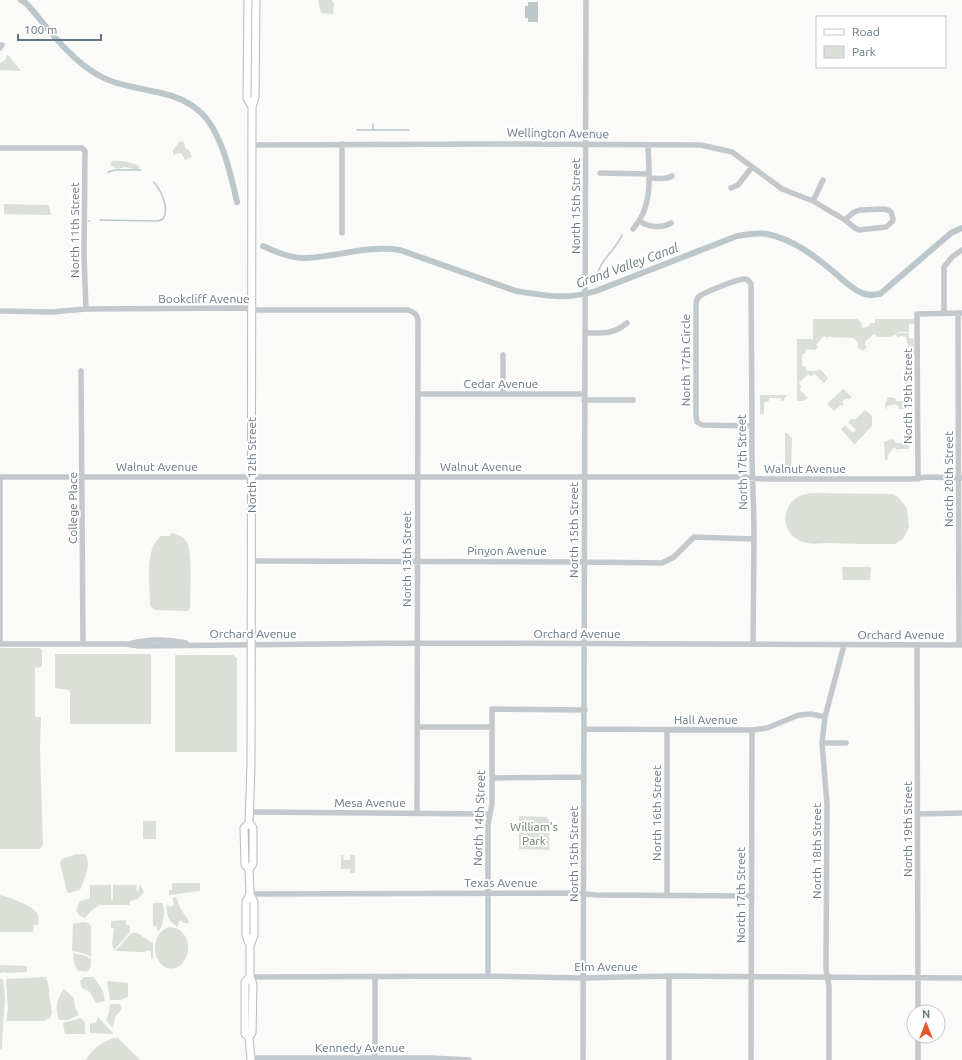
<svg xmlns="http://www.w3.org/2000/svg" width="962" height="1060" font-family="Ubuntu,sans-serif">
  <style>
    .green { fill: #dadfd7 }
    .water { fill: #bbc7cb }
    .lines { fill: none; stroke-linecap: round; stroke-linejoin: round }
    .stream { stroke: #bbc7cb; stroke-width: 1.5 }
    .canal { stroke: #bbc7cb; stroke-width: 6 }
    .major-casing { stroke: #b5babe; stroke-width: 9 }
    .minor { stroke: #c3c8cc; stroke-width: 5.5 }
    .major { stroke: #fff; stroke-width: 7 }
    .labels { text-anchor: middle; dominant-baseline: central; stroke-width: 4; stroke-linejoin: round; paint-order: stroke }
    .street-label { font-size: 12px; fill: #657683; stroke: #fff }
    .park-label { font-size: 12px; fill: #687a64; stroke: #fff }
    .water-label { font-size: 13px; font-style: italic; fill: #60757c; stroke: #fff }
  </style>
  <rect width="100%" height="100%" fill="#fafaf8"/>
  <path class="green" d="M 318,0 L 332,0 L 334,4 L 333,14 L 321,13 Z
    M 7,55 L 9,56 L 21,71 L 0,70 L 0,63 L 5,60 Z
    M 180,141 L 184,142 L 185,148 L 189,150 L 192,157 L 185,160 L 181,153 L 173,155 L 173,150 Z
    M 112,161 C 120,160 135,163 140,167 L 137,170 L 125,167 L 118,169 L 110,165 Z
    M 4,204 L 49,205 L 51,215 L 4,214 Z
    M 813,319 L 857,319 L 861,322 L 862,328 L 869,326 L 870,323 L 875,323 L 875,319 L 916,319 L 916,324 L 909,324 L 909,332 L 899,332 L 890,337 L 877,337 L 876,335 L 874,334 L 865,342 L 865,345 L 867,347 L 863,351 L 858,348 L 858,342 L 853,338 L 828,337 L 827,338 L 824,336 L 816,345 L 818,347 L 815,350 L 806,349 L 805,354 L 802,354 L 802,366 L 805,366 L 807,371 L 816,371 L 820,369 L 828,378 L 824,383 L 815,374 L 811,376 L 808,374 L 799,383 L 801,386 L 800,390 L 808,398 L 804,401 L 797,401 L 797,339 L 813,339 Z
    M 900,333 L 909,333 L 909,338 L 914,339 L 915,355 L 912,358 L 910,358 L 907,347 L 909,345 L 907,343 L 906,337 L 900,336 L 898,338 L 895,334 Z
    M 843,389 L 852,397 L 849,400 L 847,398 L 842,402 L 844,404 L 842,406 L 840,405 L 834,411 L 827,404 Z
    M 760,395 L 789,395 L 786,396 L 783,401 L 781,401 L 781,398 L 769,398 L 769,401 L 764,403 L 764,414 L 760,414 Z
    M 888,397 L 895,398 L 896,401 L 902,401 L 903,398 L 907,398 L 907,401 L 909,402 L 909,409 L 899,409 L 899,406 C 895,404 892,405 887,406 L 887,409 L 886,409 L 885,405 Z
    M 865,410 L 872,416 L 872,426 L 855,444 L 854,444 L 841,429 L 845,425 L 853,433 L 856,430 L 848,422 L 851,419 L 856,419 Z
    M 785,433 L 787,433 L 792,438 L 791,473 L 785,473 Z
    M 891,439 L 894,440 L 895,443 L 905,443 L 905,439 L 907,439 L 907,442 L 909,442 L 909,449 L 899,449 L 898,450 L 895,448 L 893,448 L 887,457 L 889,459 L 885,460 L 884,442 Z
    M 812,493 L 892,494 L 898,497 L 907,508 L 909,527 L 903,539 L 895,544 C 873,544 852,544 830,543 C 822,543 811,545 803,542 C 789,538 781,522 788,508 C 792,498 802,494 812,493 Z
    M 171,533 C 178,534 185,537 188,545 C 192,555 190,595 190,608 L 187,611 L 155,610 L 152,608 L 150,605 C 150,586 144,548 161,536 L 170,536 Z
    M 842,567 L 871,567 L 870,580 L 843,580 Z
    M 0,648 L 40,648 L 42,650 L 42,667 L 35,668 L 35,717 L 41,717 L 40,748 L 43,845 L 41,848 L 38,849 L 0,849 Z
    M 55,654 L 151,654 L 151,724 L 70,724 L 70,690 L 55,688 Z
    M 175,655 L 233,655 L 237,658 L 237,752 L 175,752 Z
    M 519,816 L 546,817 L 549,820 L 549,850 L 519,849 Z
    M 143,821 L 156,821 L 156,839 L 143,839 Z
    M 77,854 L 84,854 C 93,862 84,880 80,890 L 68,893 L 67,892 L 60,863 L 62,859 Z
    M 341,855 L 343,855 L 344,860 L 350,860 L 350,855 L 355,855 L 355,873 L 350,873 L 350,869 L 341,869 Z
    M 172,883 L 200,883 L 200,891 L 169,895 L 169,890 L 172,890 Z
    M 90,885 L 111,885 L 111,900 L 113,899 L 113,885 L 137,885 L 136,890 L 139,891 L 139,885 L 140,885 L 144,892 L 138,899 L 130,901 L 130,905 L 100,905 L 93,909 L 85,918 L 80,916 L 76,911 L 80,901 L 84,900 L 90,899 Z
    M 0,895 C 9,897 31,905 37,913 C 39,916 38,921 39,925 L 34,925 L 33,932 L 0,932 Z
    M 176,897 L 180,908 L 189,921 L 188,923 L 183,923 L 182,921 L 179,921 L 178,927 C 169,923 166,915 167,905 L 170,907 L 174,904 L 172,898 Z
    M 153,903 L 162,903 C 166,912 164,923 159,931 L 157,931 L 157,926 L 153,926 Z
    M 126,920 L 126,925 L 130,925 L 130,932 L 114,950 C 110,943 114,935 114,928 L 111,928 L 111,921 Z
    M 83,922 L 88,923 L 91,926 L 91,957 L 83,953 L 73,951 L 72,950 L 73,924 Z
    M 170,927 L 178,929 L 182,932 L 182,934 L 183,933 C 199,953 174,984 158,960 C 155,954 154,948 156,942 C 158,934 162,929 170,927 Z
    M 132,933 L 137,933 L 153,943 L 153,959 L 151,959 L 151,952 L 149,950 L 144,952 L 115,951 Z
    M 73,953 L 83,955 L 91,959 C 91,971 90,974 77,970 L 74,963 Z
    M 0,965 L 27,966 L 27,972 L 5,973 L 5,972 L 0,973 Z
    M 46,977 L 50,992 L 49,993 L 52,1013 L 50,1018 L 43,1021 L 6,1021 L 8,1010 L 6,981 L 7,979 Z
    M 84,977 L 94,977 L 103,991 L 105,1001 L 96,1003 L 90,992 L 82,988 L 80,981 Z
    M 0,978 L 3,980 L 5,997 L 2,1042 L 2,1048 L 0,1050 Z
    M 107,981 L 128,983 L 128,997 L 120,1000 L 110,1000 Z
    M 64,989 L 74,998 L 75,1007 L 79,1015 L 68,1020 L 59,1020 C 55,1009 56,999 64,989 Z
    M 110,1004 L 120,1004 L 122,1009 L 115,1017 L 113,1028 L 106,1020 L 109,1013 Z
    M 98,1017 L 113,1033 L 113,1034 L 90,1033 L 90,1024 L 96,1022 Z
    M 81,1018 L 85,1022 L 85,1034 L 65,1034 L 63,1023 Z
    M 114,1038 L 118,1038 L 140,1060 L 86,1060 C 92,1049 102,1042 114,1038 Z"/>
  <path class="water" d="M 528,2 L 538,2 L 538,22 L 528,22 L 528,18 L 525,18 L 525,6 L 528,6 Z"/>
  <g class="lines">
    <path class="stream" d="M 373,124 L 373,130
      M 357,130 L 409,130
      M 108,172 L 115,170 L 141,170
      M 100,220 L 158,221 L 163,219 C 170,208 161,191 154,182
      M 89,221 L 90,221
      M 598,272 C 601,260 617,248 622,235"/>
    <path class="canal" d="M 21,0 L 27,4 C 48,28 71,61 100,76 C 118,86 141,88 161,93 C 175,96 188,101 199,111 C 221,129 231,175 237,202
      M 263,246 C 276,252 290,258 305,258 C 338,257 366,245 400,250 L 516,291 C 547,296 566,300 596,291 L 737,236 C 747,235 757,232 767,234 C 793,239 816,257 835,273 C 843,280 852,289 862,293 C 868,296 874,295 880,294 L 951,233 L 962,228"/>
    <defs>
      <path id="major" d="M 248,0 L 247,98 L 252,107
        M 249,823 L 251,766 L 252,107 L 255,97 L 256,0
        M 249,869 L 245,865 L 244,828 L 249,823 L 253,828 L 253,864 L 249,869 L 250,894 L 246,902 L 246,935 L 250,946
        M 250,894 L 254,902 L 254,935 L 250,946 L 250,977
        M 249,1037 L 245,1034 L 245,982 L 250,977 L 253,984 L 252,1033 L 249,1037 L 251,1060"/>
    </defs>
    <use href="#major" class="major-casing"/>
    <path class="minor" d="M 0,48 L 2,45
      M 342,144 L 342,233
      M 251,145 L 499,144 L 701,145 L 732,152 L 782,189 L 813,201 L 845,220 L 855,228 L 859,230 L 886,227 L 892,222 L 893,219 L 891,212 L 888,210 L 884,209 L 860,210 L 854,212 L 845,220
      M 0,148 L 82,148 L 85,151 L 84,256 L 86,309
      M 600,173 L 649,174
      M 649,178 C 656,178 667,180 672,176
      M 731,188 L 738,185 L 752,167
      M 813,201 L 823,180
      M 640,221 C 649,228 662,228 671,223
      M 633,229 C 654,206 649,174 648,145
      M 0,311 L 52,312 L 86,309 L 242,308 L 259,310 L 408,310 C 414,312 417,314 418,320 L 417,813
      M 958,313 L 959,645
      M 944,314 L 944,267 L 952,257 L 962,250
      M 585,333 C 604,333 612,335 627,323
      M 81,371 L 83,644
      M 418,394 L 584,394
      M 503,394 L 503,355
      M 584,400 L 633,400
      M 752,426 L 702,425 L 697,422 L 696,415 L 696,307 C 696,303 696,298 700,296 C 705,292 738,279 744,279 C 748,279 749,281 751,284 L 752,423 L 752,426 C 751,463 754,499 754,537 C 754,572 753,608 753,644
      M 918,479 L 917,314 L 962,313
      M 251,561 L 584,562 L 662,563 L 674,557 L 694,537 L 754,539
      M 0,644 L 0,477 L 745,477 L 763,479 L 912,479 L 927,477 L 962,478
      M 0,644 L 126,644 L 139,646 L 417,643 L 962,645
      M 129,644 C 147,639 168,639 186,643
      M 917,645 L 918,1012
      M 417,727 L 492,727
      M 585,729 L 752,730 L 767,728 L 799,715 L 811,714 L 825,717
      M 667,730 L 667,896
      M 822,743 L 846,743
      M 492,778 L 584,777
      M 249,812 L 490,814
      M 918,814 L 962,813
      M 250,894 L 573,893 L 596,895 L 752,896
      M 488,976 L 488,825 L 492,804 L 492,709 L 585,710
      M 250,977 L 488,976 L 583,978 L 669,976 L 962,978
      M 375,977 L 375,1060
      M 918,1036 L 918,1060
      M 250,1058 L 432,1058 L 469,1060
      M 583,1060 L 586,0
      M 669,1060 L 669,976
      M 751,1060 L 752,730
      M 829,1060 L 829,986 L 826,969 L 827,804 L 822,743 L 825,717 L 844,645"/>
    <use href="#major" class="major"/>
  </g>
  <g class="labels">
    <g class="street-label">
      <text transform="translate(558 133) rotate(1)">Wellington Avenue</text>
      <text transform="translate(575 206) rotate(-90)">North 15th Street</text>
      <text transform="translate(74 230) rotate(-90)">North 11th Street</text>
      <text x="204" y="298">Bookcliff Avenue</text>
      <text transform="translate(685 360) rotate(-90)">North 17th Circle</text>
      <text x="501" y="383">Cedar Avenue</text>
      <text transform="translate(907 396) rotate(-90)">North 19th Street</text>
      <text transform="translate(742 462) rotate(-91)">North 17th Street</text>
      <text transform="translate(251 465) rotate(-90)">North 12th Street</text>
      <text x="157" y="466">Walnut Avenue</text>
      <text x="481" y="466">Walnut Avenue</text>
      <text x="805" y="468">Walnut Avenue</text>
      <text transform="translate(948 479) rotate(-90)">North 20th Street</text>
      <text transform="translate(72 508) rotate(-90)">College Place</text>
      <text transform="translate(573 530) rotate(-90)">North 15th Street</text>
      <text x="507" y="550">Pinyon Avenue</text>
      <text transform="translate(406 559) rotate(-90)">North 13th Street</text>
      <text x="253" y="633">Orchard Avenue</text>
      <text x="577" y="633">Orchard Avenue</text>
      <text x="901" y="634">Orchard Avenue</text>
      <text x="706" y="719">Hall Avenue</text>
      <text x="370" y="802">Mesa Avenue</text>
      <text transform="translate(656 813) rotate(-90)">North 16th Street</text>
      <text transform="translate(479 818) rotate(-88)">North 14th Street</text>
      <text transform="translate(907 829) rotate(-90)">North 19th Street</text>
      <text transform="translate(816 851) rotate(-90)">North 18th Street</text>
      <text transform="translate(573 854) rotate(-90)">North 15th Street</text>
      <text x="501" y="882">Texas Avenue</text>
      <text transform="translate(740 895) rotate(-90)">North 17th Street</text>
      <text x="606" y="966">Elm Avenue</text>
      <text x="360" y="1047">Kennedy Avenue</text>
    </g>
    <g class="park-label">
      <text x="534" y="826">William's<tspan x="534" dy="14">Park</tspan></text>
    </g>
    <g class="water-label">
      <text transform="translate(627 265) rotate(-20)">Grand Valley Canal</text>
    </g>
  </g>
  <rect x="816" y="16" width="130" height="52" fill="#ffffff" stroke="#c1c8cd"/>
  <rect x="824" y="29" width="20" height="6" fill="#ffffff" stroke="#c1c8cd"/>
  <text x="852" y="36" font-size="12" fill="#657683">Road</text>
  <rect x="824" y="46" width="20" height="12" fill="#dadfd7" stroke="#c1c8cd"/>
  <text x="852" y="56" font-size="12" fill="#657683">Park</text>
  <g transform="translate(926 1024)"><circle r="19" fill="#ffffff" stroke="#c1c8cd"/>
  <path d="M0-3L7 15L0 10L-7 15Z" fill="#e4572e"/>
  <text y="-6" font-size="11" font-weight="bold" text-anchor="middle" fill="#657683">N</text>
  </g>
  <path d="M18 34v6h83v-6" fill="none" stroke="#657683" stroke-width="2"/>
  <text x="24" y="34" font-size="12" fill="#657683" stroke="#ffffff" stroke-width="3" paint-order="stroke">100 m</text>
</svg>
